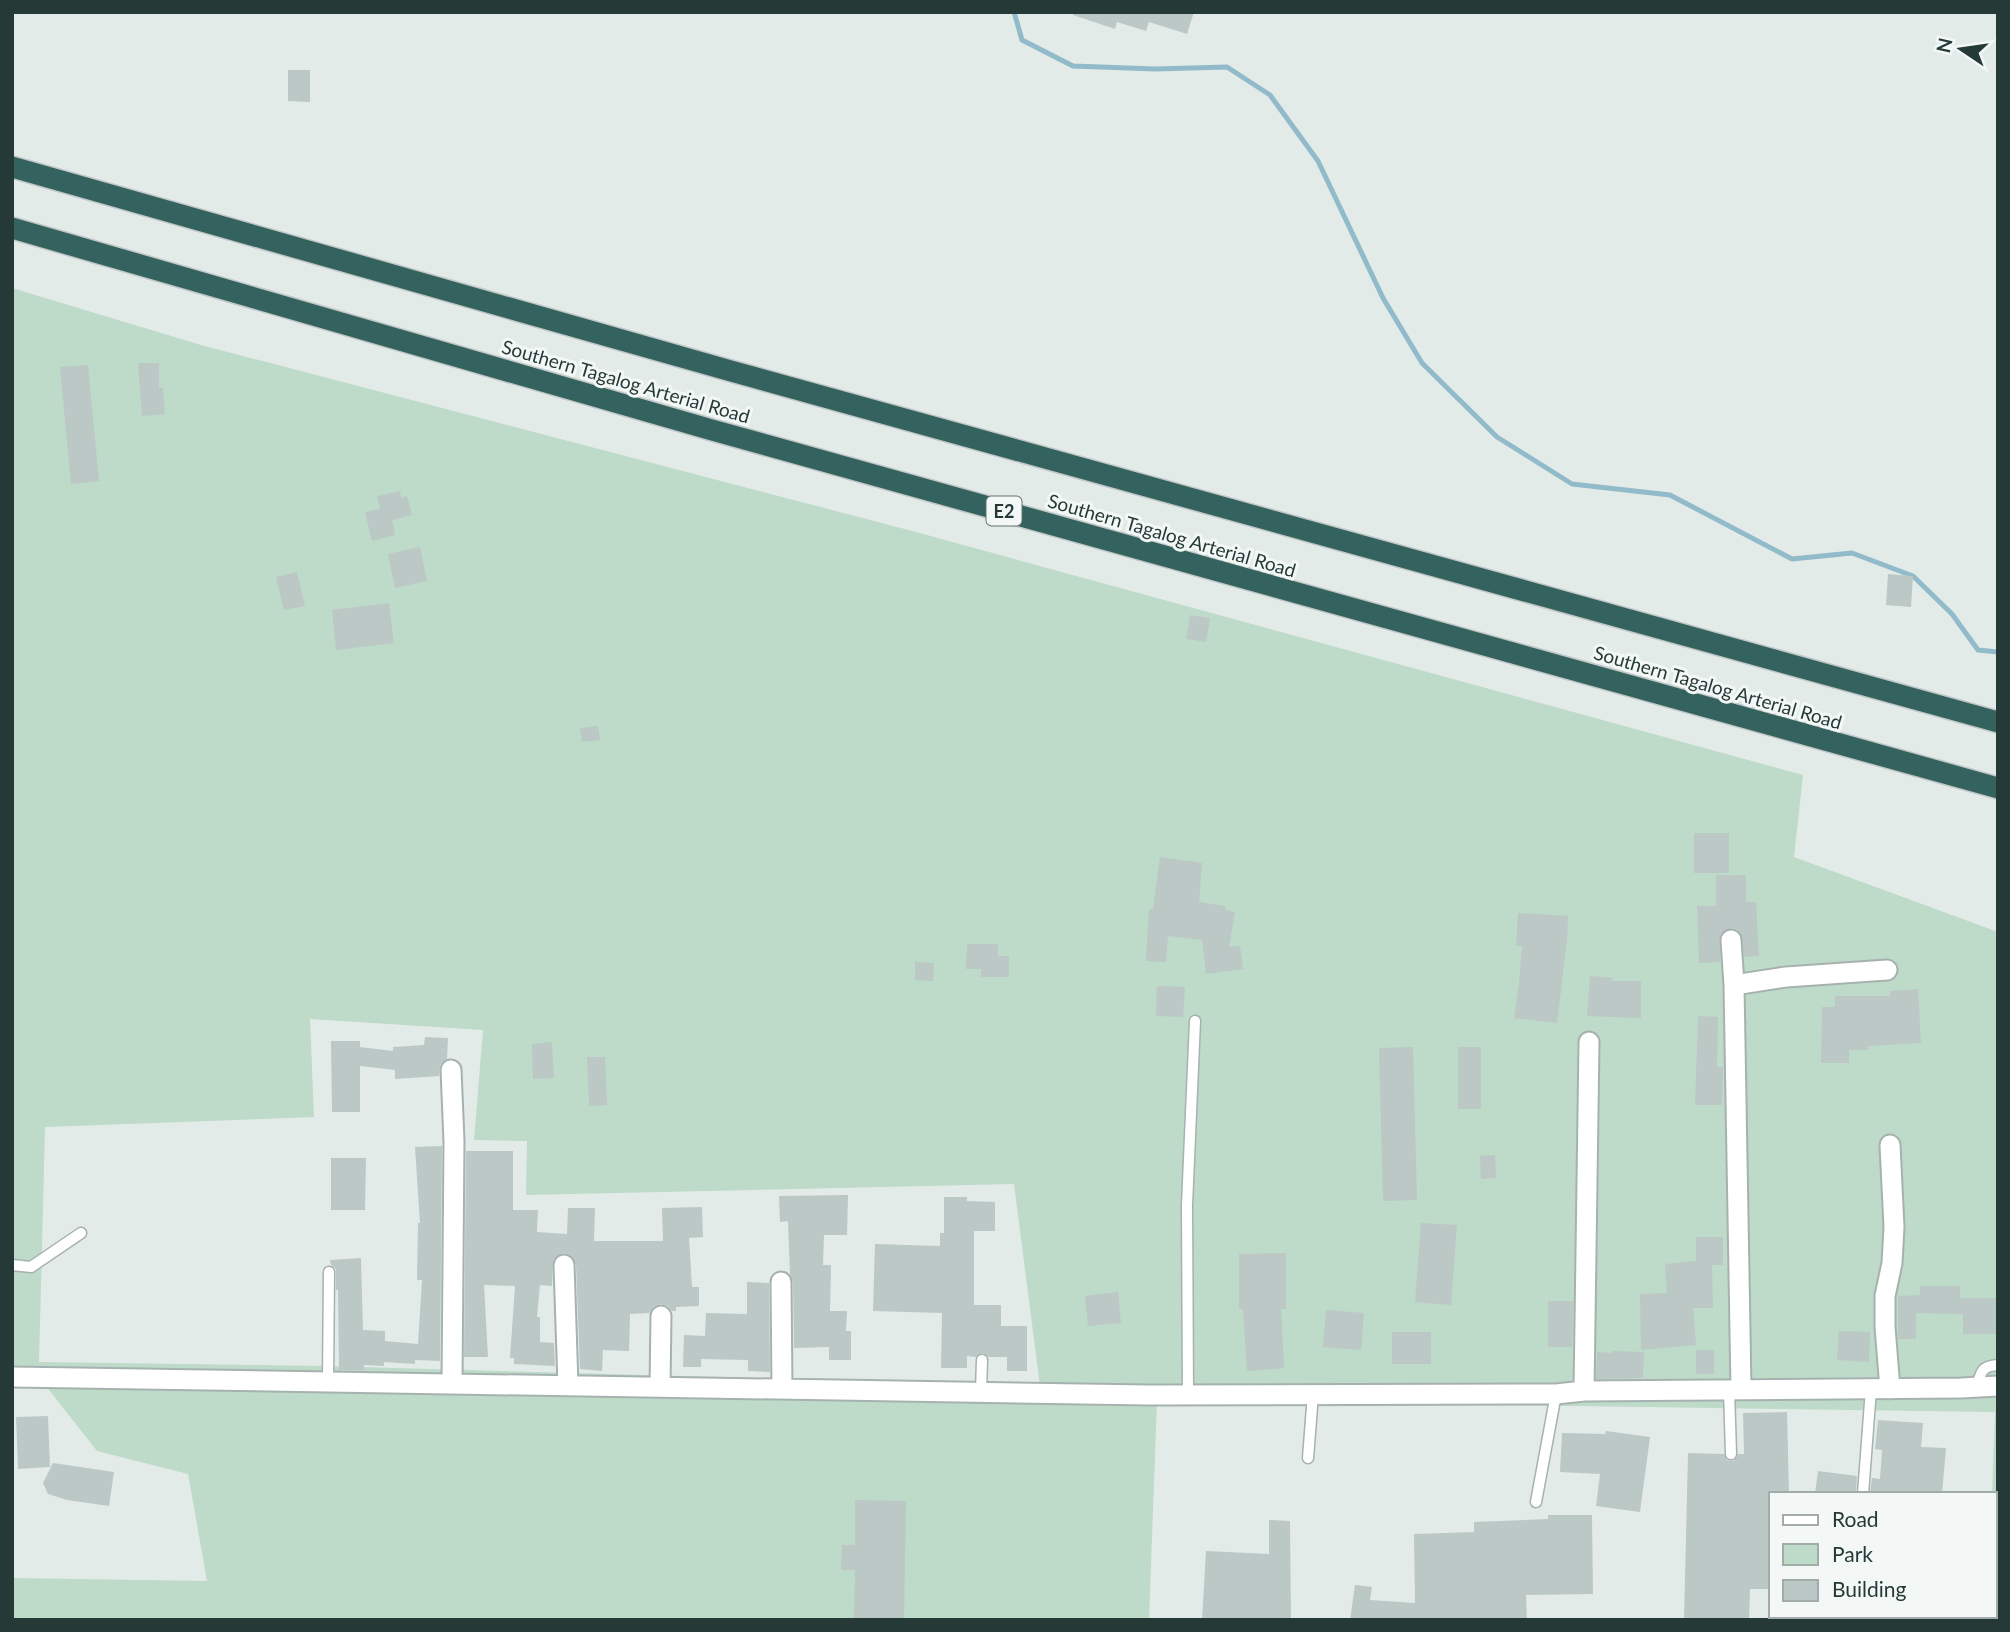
<svg xmlns="http://www.w3.org/2000/svg" width="2010" height="1632" font-family="Lato,sans-serif">
  <style>
    .green { fill: #bedac9; fill-rule: evenodd }
    .lines { fill: none; stroke-linecap: round; stroke-linejoin: round }
    .stream { stroke: #91baca; stroke-width: 5 }
    .building { fill: #bbc8c5 }
    .lane-casing { stroke: #a6b2af; stroke-width: 13 }
    .street-casing { stroke: #a6b2af; stroke-width: 23 }
    .highway-casing { stroke: #c2c8c7; stroke-width: 24 }
    .lane { stroke: #fff; stroke-width: 10 }
    .street { stroke: #fff; stroke-width: 19 }
    .highway { stroke: #34635f; stroke-width: 21 }
    .labels { text-anchor: middle; dominant-baseline: central; stroke-width: 6; stroke-linejoin: round; paint-order: stroke }
    .shield { fill: #f3f8f6; stroke: #637370; stroke-width: 2 }
    .shield-label { font-size: 18px; font-weight: bold; fill: #253a37 }
    .street-label { font-size: 19px; fill: #253a37; stroke: #f3f8f6 }
  </style>
  <rect width="100%" height="100%" fill="#e3ebe8"/>
  <path class="green" d="M 12,288 L 201,345 L 916,532 L 1803,775 L 1794,857 L 1998,932 L 1998,1620 L 1985,1620 L 1985,1616 L 1994,1616 L 1994,1494 L 1992,1494 L 1995,1412 L 1157,1400 L 1149,1620 L 12,1620 L 12,1578 L 207,1581 L 188,1474 L 97,1451 L 46,1386 L 12,1384 ZM 310,1019 L 483,1030 L 474,1140 L 527,1141 L 526,1195 L 1014,1184 L 1040,1386 L 324,1366 L 39,1362 L 45,1127 L 314,1117 Z"/>
  <g class="lines">
    <path class="stream" d="M 1014,12 L 1022,40 L 1073,66 L 1155,69 L 1227,67 L 1270,95 L 1318,161 L 1383,298 L 1422,363 L 1497,437 L 1572,484 L 1670,495 L 1792,559 L 1852,553 L 1913,576 L 1952,614 L 1978,650 L 1998,652"/>
  </g>
  <path class="building" d="M 1073,12 L 1194,12 L 1187,34 L 1149,22 L 1146,31 L 1117,22 L 1115,29 L 1073,15 Z
    M 288,70 L 310,70 L 310,102 L 288,101 Z
    M 138,363 L 159,363 L 159,388 L 163,388 L 165,414 L 142,416 Z
    M 88,365 L 99,481 L 71,484 L 60,367 Z
    M 400,491 L 401,498 L 407,496 L 412,515 L 392,520 L 395,535 L 372,541 L 365,512 L 380,509 L 377,496 Z
    M 420,547 L 427,581 L 395,588 L 388,554 Z
    M 297,572 L 305,606 L 284,610 L 276,577 Z
    M 1888,574 L 1913,576 L 1911,607 L 1886,605 Z
    M 389,603 L 394,643 L 336,650 L 332,610 Z
    M 1190,615 L 1210,618 L 1206,642 L 1186,639 Z
    M 598,726 L 600,740 L 582,742 L 580,728 Z
    M 1694,833 L 1729,833 L 1729,873 L 1694,873 Z
    M 1160,857 L 1202,863 L 1199,902 L 1226,906 L 1225,910 L 1235,912 L 1229,947 L 1240,946 L 1243,969 L 1206,974 L 1202,940 L 1168,936 L 1166,962 L 1146,961 L 1149,909 L 1153,909 Z
    M 1716,875 L 1746,875 L 1746,902 L 1756,902 L 1759,956 L 1744,957 L 1741,934 L 1737,929 L 1730,928 L 1720,935 L 1720,962 L 1699,963 L 1697,906 L 1716,906 Z
    M 1518,913 L 1568,916 L 1567,940 L 1557,1023 L 1514,1018 L 1519,984 L 1522,946 L 1516,946 Z
    M 967,944 L 998,944 L 998,956 L 1009,956 L 1009,977 L 981,977 L 981,969 L 966,969 Z
    M 915,962 L 934,963 L 933,981 L 915,980 Z
    M 1590,976 L 1613,978 L 1612,981 L 1641,981 L 1641,1018 L 1587,1016 Z
    M 1157,986 L 1185,987 L 1183,1017 L 1156,1016 Z
    M 1918,989 L 1921,1043 L 1868,1046 L 1868,1050 L 1849,1050 L 1849,1063 L 1821,1063 L 1822,1007 L 1835,1007 L 1835,996 L 1890,996 L 1890,991 Z
    M 1698,1016 L 1718,1017 L 1717,1067 L 1723,1067 L 1722,1105 L 1695,1105 Z
    M 425,1037 L 448,1038 L 447,1059 L 440,1065 L 439,1076 L 395,1079 L 395,1070 L 360,1066 L 360,1112 L 332,1112 L 331,1041 L 360,1041 L 360,1047 L 393,1051 L 393,1047 L 424,1045 Z
    M 552,1042 L 554,1078 L 533,1079 L 532,1044 Z
    M 1413,1047 L 1417,1200 L 1383,1201 L 1379,1048 Z
    M 1458,1047 L 1481,1047 L 1481,1109 L 1458,1109 Z
    M 587,1057 L 605,1057 L 607,1105 L 589,1106 Z
    M 442,1146 L 440,1361 L 415,1360 L 415,1364 L 384,1362 L 384,1366 L 364,1365 L 364,1370 L 339,1370 L 338,1290 L 336,1290 L 336,1269 L 331,1265 L 330,1260 L 361,1258 L 363,1330 L 385,1331 L 385,1341 L 418,1344 L 422,1280 L 417,1280 L 418,1223 L 420,1223 L 415,1147 Z
    M 466,1151 L 513,1151 L 513,1210 L 538,1210 L 537,1232 L 567,1234 L 568,1208 L 595,1208 L 594,1241 L 663,1241 L 662,1208 L 702,1207 L 703,1237 L 689,1238 L 692,1287 L 699,1287 L 699,1306 L 676,1307 L 676,1311 L 672,1311 L 668,1306 L 661,1304 L 654,1306 L 649,1313 L 630,1314 L 629,1351 L 603,1350 L 602,1371 L 580,1369 L 576,1265 L 570,1255 L 563,1253 L 553,1260 L 552,1286 L 540,1285 L 537,1317 L 540,1317 L 540,1342 L 554,1343 L 555,1366 L 514,1364 L 514,1358 L 510,1358 L 515,1286 L 484,1285 L 488,1357 L 464,1357 Z
    M 1495,1155 L 1496,1178 L 1481,1179 L 1480,1156 Z
    M 331,1158 L 366,1158 L 365,1210 L 331,1210 Z
    M 848,1195 L 847,1235 L 824,1235 L 823,1265 L 831,1265 L 830,1311 L 847,1311 L 846,1331 L 851,1331 L 851,1360 L 829,1360 L 829,1347 L 794,1348 L 793,1282 L 790,1274 L 788,1221 L 780,1222 L 779,1196 Z
    M 944,1197 L 967,1197 L 967,1201 L 995,1202 L 995,1231 L 974,1231 L 974,1305 L 1001,1305 L 1001,1326 L 1027,1326 L 1027,1371 L 1007,1371 L 1007,1357 L 989,1357 L 983,1353 L 976,1357 L 967,1356 L 967,1368 L 941,1368 L 942,1313 L 873,1311 L 875,1244 L 940,1246 L 940,1233 L 944,1233 Z
    M 1421,1223 L 1457,1225 L 1451,1305 L 1415,1302 Z
    M 1696,1237 L 1723,1237 L 1723,1265 L 1712,1265 L 1713,1308 L 1693,1308 L 1696,1345 L 1641,1350 L 1640,1294 L 1667,1293 L 1665,1264 L 1696,1261 Z
    M 1286,1253 L 1286,1309 L 1281,1309 L 1284,1368 L 1247,1371 L 1243,1309 L 1239,1309 L 1239,1254 Z
    M 747,1282 L 769,1283 L 770,1372 L 748,1371 L 748,1360 L 701,1359 L 701,1367 L 683,1367 L 684,1335 L 705,1336 L 706,1313 L 747,1314 Z
    M 1920,1286 L 1960,1286 L 1960,1298 L 1997,1298 L 1996,1334 L 1963,1334 L 1963,1314 L 1916,1313 L 1916,1339 L 1898,1339 L 1898,1296 L 1920,1295 Z
    M 1118,1292 L 1121,1323 L 1088,1326 L 1085,1296 Z
    M 1548,1301 L 1573,1301 L 1572,1347 L 1548,1347 Z
    M 1326,1310 L 1364,1313 L 1361,1350 L 1323,1347 Z
    M 1839,1331 L 1870,1332 L 1869,1362 L 1837,1360 Z
    M 1392,1332 L 1431,1332 L 1431,1364 L 1392,1364 Z
    M 1696,1350 L 1714,1350 L 1714,1374 L 1696,1374 Z
    M 1612,1351 L 1644,1352 L 1643,1378 L 1596,1379 L 1597,1352 L 1612,1353 Z
    M 1787,1412 L 1789,1494 L 1770,1494 L 1770,1589 L 1750,1589 L 1749,1620 L 1684,1620 L 1688,1453 L 1724,1454 L 1727,1460 L 1734,1461 L 1738,1454 L 1744,1454 L 1743,1413 Z
    M 48,1416 L 50,1467 L 18,1469 L 16,1417 Z
    M 1878,1420 L 1923,1423 L 1921,1447 L 1946,1448 L 1942,1494 L 1870,1494 L 1872,1478 L 1880,1479 L 1882,1450 L 1875,1449 Z
    M 1606,1431 L 1650,1437 L 1640,1512 L 1596,1506 L 1600,1474 L 1560,1472 L 1562,1433 L 1605,1434 Z
    M 53,1463 L 114,1472 L 109,1506 L 67,1500 L 48,1494 L 43,1483 Z
    M 1818,1471 L 1857,1476 L 1856,1494 L 1815,1494 Z
    M 855,1500 L 906,1501 L 904,1620 L 854,1620 L 855,1570 L 841,1570 L 842,1545 L 855,1545 Z
    M 1548,1515 L 1592,1515 L 1593,1594 L 1526,1595 L 1527,1620 L 1350,1620 L 1355,1585 L 1372,1587 L 1370,1600 L 1415,1603 L 1414,1534 L 1474,1532 L 1474,1522 L 1548,1519 Z
    M 1269,1520 L 1290,1521 L 1291,1620 L 1202,1620 L 1206,1551 L 1269,1554 Z"/>
  <g class="lines">
    <defs>
      <path id="lane" d="M 12,1265 L 31,1267 L 81,1233
        M 328,1382 L 329,1272
        M 1977,1387 C 1981,1372 1981,1366 1998,1365
        M 1729,1390 L 1731,1454
        M 981,1392 L 982,1360
        M 1188,1394 L 1187,1205 L 1195,1021
        M 1308,1458 L 1313,1394
        M 1863,1494 L 1871,1389
        M 1536,1502 L 1556,1394
        M 1848,1620 L 1852,1616"/>
      <path id="street" d="M 1731,940 L 1734,985
        M 451,1070 L 454,1141 L 452,1383
        M 564,1265 L 568,1385
        M 781,1282 L 782,1389
        M 12,1377 L 1149,1395 L 1556,1394 L 1584,1391 L 1961,1388 L 1998,1386
        M 660,1386 L 661,1316
        M 1741,1389 L 1734,985 L 1786,977 L 1887,970
        M 1890,1389 L 1885,1327 L 1885,1296 L 1892,1263 L 1894,1227 L 1890,1145
        M 1584,1391 L 1589,1042"/>
      <path id="highway" d="M 12,167 L 731,371 L 1998,722
        M 12,228 L 712,430 L 1998,788"/>
    </defs>
    <use href="#lane" class="lane-casing"/>
    <use href="#street" class="street-casing"/>
    <use href="#highway" class="highway-casing"/>
    <use href="#lane" class="lane"/>
    <use href="#street" class="street"/>
    <use href="#highway" class="highway"/>
  </g>
  <g class="labels">
    <rect class="shield" x="986.5" y="496.5" width="35" height="29" rx="5"/>
    <g class="shield-label">
      <text x="1004" y="511">E2</text>
    </g>
    <g class="street-label">
      <text transform="translate(626 381) rotate(16)">Southern Tagalog Arterial Road</text>
      <text transform="translate(1172 535) rotate(16)">Southern Tagalog Arterial Road</text>
      <text transform="translate(1718 687) rotate(16)">Southern Tagalog Arterial Road</text>
    </g>
  </g>
  <rect width="2010" height="1632" fill="none" stroke="#253a37" stroke-width="28"/>
  <rect x="1769" y="1492" width="228" height="126" fill="#f3f8f6" stroke="#a1acaa" stroke-width="2"/>
  <rect x="1783" y="1515" width="35" height="10" fill="#ffffff" stroke="#a1acaa" stroke-width="2"/>
  <text x="1832" y="1527" font-size="21" fill="#253a37">Road</text>
  <rect x="1783" y="1544" width="35" height="21" fill="#bedac9" stroke="#a1acaa" stroke-width="2"/>
  <text x="1832" y="1562" font-size="21" fill="#253a37">Park</text>
  <rect x="1783" y="1580" width="35" height="21" fill="#bbc8c5" stroke="#a1acaa" stroke-width="2"/>
  <text x="1832" y="1597" font-size="21" fill="#253a37">Building</text>
  <g transform="translate(1961 49) rotate(283)" stroke="#f3f8f6" stroke-width="5" paint-order="stroke">
  <path d="M0-5L12 26L0 18L-12 26Z" fill="#253a37"/>
  <text y="-10" font-size="19" font-weight="bold" text-anchor="middle" fill="#253a37">N</text>
  </g>
</svg>
